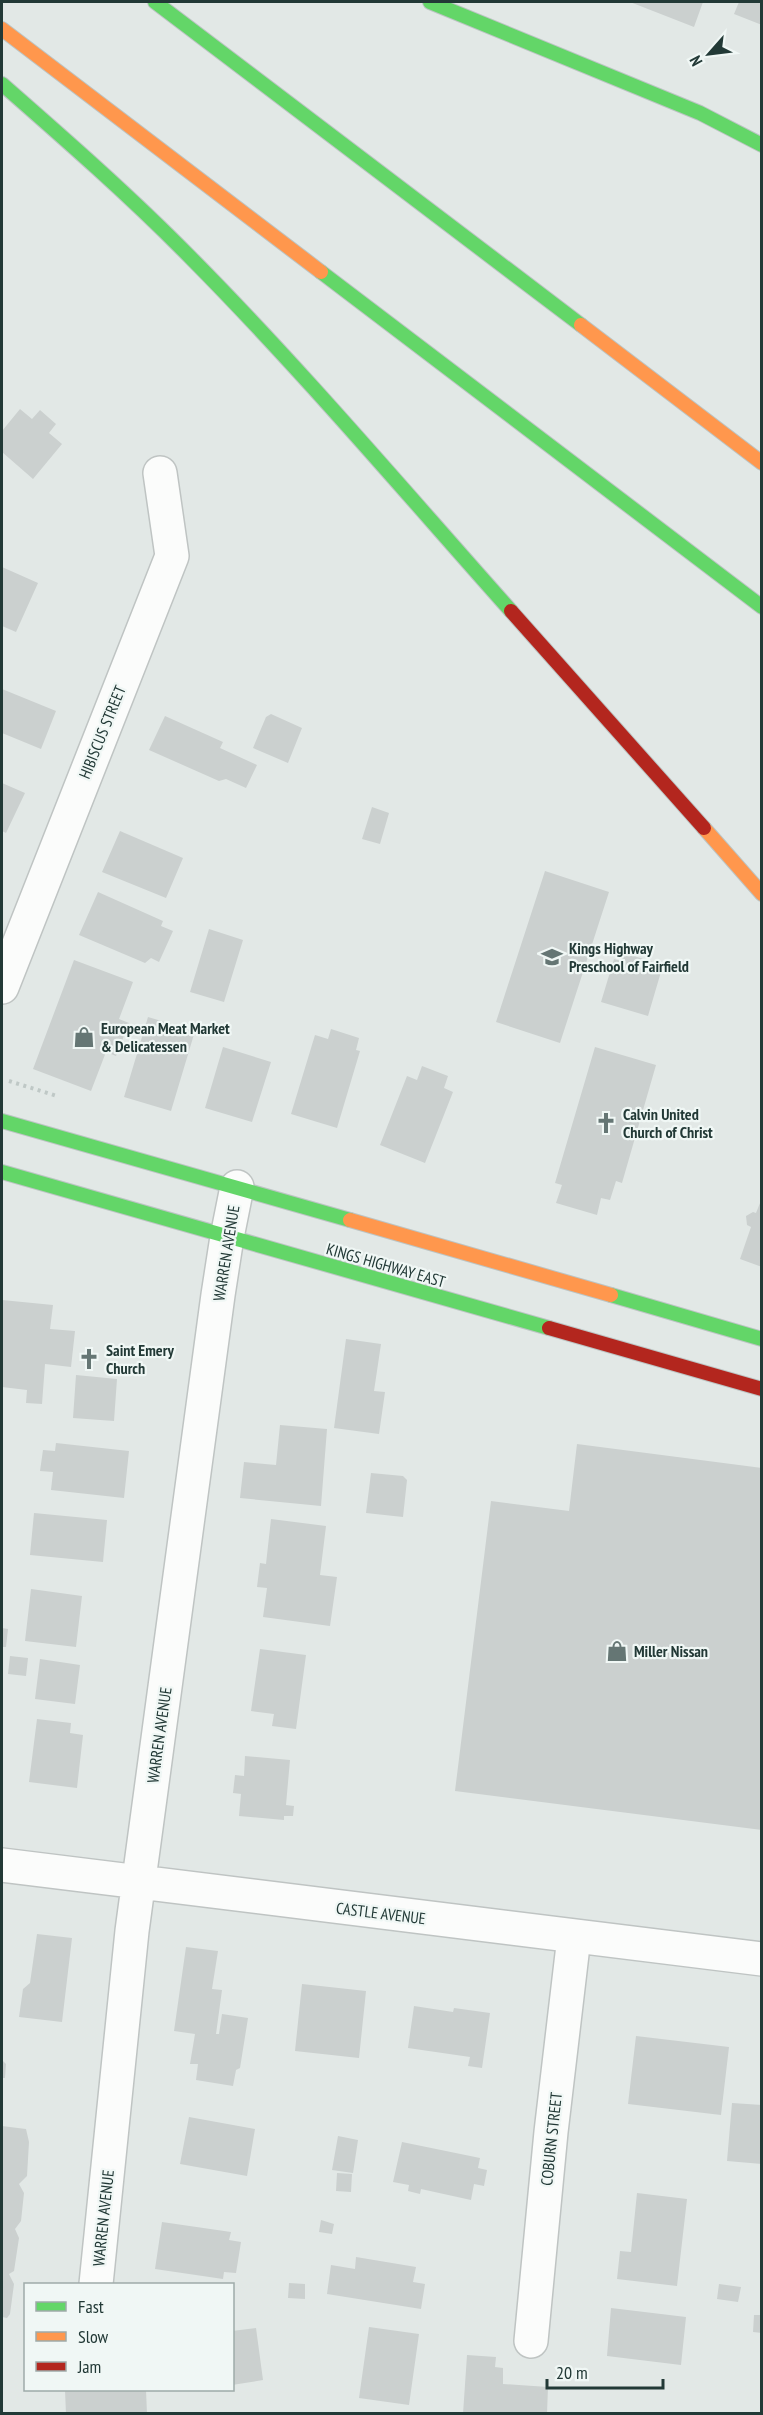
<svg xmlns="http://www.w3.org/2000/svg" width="763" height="2415" font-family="'PT Sans Narrow',sans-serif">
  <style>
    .building { fill: #cbd0cf }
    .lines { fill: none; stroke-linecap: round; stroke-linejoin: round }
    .street-casing { stroke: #bfc4c3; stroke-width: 36 }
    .fast-casing { stroke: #bcc4c3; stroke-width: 16 }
    .slow-casing { stroke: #bcc4c3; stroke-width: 16 }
    .jam-casing { stroke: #bcc4c3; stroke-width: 16 }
    .path { stroke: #bfc8c6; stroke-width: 4; stroke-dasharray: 3 4.5; stroke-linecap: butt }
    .street { stroke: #fbfcfb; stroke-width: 33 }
    .fast { stroke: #63d668; stroke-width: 14 }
    .slow { stroke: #ff974d; stroke-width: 14 }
    .jam { stroke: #b3261e; stroke-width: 14 }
    .labels { text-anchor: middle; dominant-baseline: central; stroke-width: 4.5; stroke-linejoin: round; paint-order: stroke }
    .street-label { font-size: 16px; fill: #223936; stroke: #f0f7f5 }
    .poi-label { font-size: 16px; font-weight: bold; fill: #223936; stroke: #f0f7f5; text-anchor: start }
  </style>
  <rect width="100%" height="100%" fill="#e2e8e6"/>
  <path class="building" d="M 630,2 L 703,2 L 694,27 Z
    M 739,2 L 762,2 L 762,25 L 734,14 Z
    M 20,409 L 32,419 L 40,410 L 56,424 L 49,433 L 62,444 L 33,479 L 2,452 L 2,431 Z
    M 2,567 L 38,583 L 16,632 L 2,626 Z
    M 2,689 L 56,711 L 41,749 L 2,733 Z
    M 271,714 L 302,728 L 288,763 L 253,748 L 266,717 Z
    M 165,716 L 223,742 L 220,748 L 257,765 L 246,788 L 226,779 L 219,781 L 149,750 Z
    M 2,783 L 25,793 L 6,833 L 2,831 Z
    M 372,807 L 389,813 L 380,844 L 362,839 Z
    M 120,831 L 183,858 L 166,898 L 102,872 Z
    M 545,871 L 609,892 L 560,1043 L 496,1022 Z
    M 98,892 L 163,921 L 161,926 L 173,931 L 159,962 L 151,958 L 145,963 L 79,935 Z
    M 209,929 L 243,940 L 224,1002 L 190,992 Z
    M 624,953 L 663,965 L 648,1016 L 601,1002 L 614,959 L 621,961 Z
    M 74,960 L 133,982 L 119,1019 L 129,1023 L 116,1056 L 106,1052 L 91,1091 L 33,1069 Z
    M 148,1017 L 195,1031 L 171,1111 L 124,1097 Z
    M 331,1029 L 359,1038 L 356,1050 L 360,1051 L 337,1128 L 291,1114 L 315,1035 L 328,1039 Z
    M 223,1047 L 271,1062 L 252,1122 L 205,1108 Z
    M 595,1047 L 656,1065 L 622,1183 L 616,1181 L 610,1200 L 601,1198 L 597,1215 L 556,1203 L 562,1185 L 555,1183 Z
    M 422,1066 L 448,1076 L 444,1088 L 453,1092 L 425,1163 L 380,1145 L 407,1076 L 417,1080 Z
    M 762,1198 L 762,1267 L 740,1259 L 751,1227 L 747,1225 L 746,1216 L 753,1212 L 756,1213 Z
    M 2,1300 L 53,1305 L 50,1329 L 75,1331 L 71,1367 L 45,1364 L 42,1404 L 26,1403 L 27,1390 L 2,1387 Z
    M 346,1339 L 381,1344 L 374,1391 L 385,1392 L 379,1434 L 334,1428 Z
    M 76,1375 L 117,1379 L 114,1421 L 73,1418 Z
    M 280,1425 L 327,1429 L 321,1506 L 240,1498 L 244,1462 L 276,1465 Z
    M 56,1443 L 129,1451 L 124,1498 L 51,1490 L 53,1472 L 40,1471 L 43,1450 L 55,1451 Z
    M 577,1444 L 762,1468 L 762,1830 L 455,1791 L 491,1501 L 569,1511 Z
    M 371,1473 L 403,1476 L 407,1480 L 403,1517 L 366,1513 Z
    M 34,1513 L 107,1520 L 103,1562 L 30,1555 Z
    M 271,1519 L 326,1526 L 320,1575 L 337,1577 L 330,1626 L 263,1617 L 267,1588 L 257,1587 L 260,1563 L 266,1564 Z
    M 31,1589 L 82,1596 L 76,1647 L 25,1641 Z
    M 2,1628 L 8,1629 L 6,1647 L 2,1647 Z
    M 260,1649 L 306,1655 L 296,1729 L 272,1726 L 274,1714 L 251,1711 Z
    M 10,1656 L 28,1658 L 26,1676 L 8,1674 Z
    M 40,1659 L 80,1665 L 75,1704 L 35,1699 Z
    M 37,1719 L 71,1723 L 70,1733 L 83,1735 L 77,1788 L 29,1782 Z
    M 245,1756 L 290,1760 L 286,1805 L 294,1806 L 293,1816 L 284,1816 L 284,1820 L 239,1816 L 241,1794 L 233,1793 L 235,1775 L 244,1776 Z
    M 37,1934 L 72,1938 L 62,2022 L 19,2017 L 23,1989 L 30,1983 Z
    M 186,1947 L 218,1951 L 212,1989 L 222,1990 L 216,2034 L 219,2034 L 222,2014 L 248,2018 L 240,2068 L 236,2070 L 233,2086 L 196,2080 L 198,2064 L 190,2064 L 195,2034 L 174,2031 Z
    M 302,1984 L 366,1991 L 359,2058 L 295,2051 Z
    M 414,2006 L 453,2012 L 454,2008 L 490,2013 L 482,2068 L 468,2066 L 470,2057 L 408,2048 Z
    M 636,2036 L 729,2047 L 721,2115 L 628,2104 Z
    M 2,2060 L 6,2064 L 5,2078 L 2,2078 Z
    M 732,2103 L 762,2105 L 762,2164 L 727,2161 Z
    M 189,2117 L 255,2129 L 247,2176 L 180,2164 Z
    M 2,2126 L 26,2129 L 29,2142 L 27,2176 L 19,2184 L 24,2193 L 21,2221 L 15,2229 L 19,2238 L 14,2271 L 9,2274 L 14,2284 L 10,2314 L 7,2318 L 2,2317 Z
    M 338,2136 L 358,2140 L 353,2173 L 332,2170 Z
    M 402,2142 L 480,2158 L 478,2168 L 487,2170 L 484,2186 L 474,2184 L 471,2200 L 421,2189 L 420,2194 L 408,2191 L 409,2185 L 393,2182 Z
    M 337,2173 L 352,2174 L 351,2192 L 336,2191 Z
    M 637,2193 L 687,2199 L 677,2286 L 617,2279 L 620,2251 L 631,2252 Z
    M 321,2220 L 334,2224 L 332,2234 L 319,2232 Z
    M 162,2222 L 231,2232 L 229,2240 L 241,2242 L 236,2273 L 224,2272 L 223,2279 L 155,2269 Z
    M 356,2257 L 416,2267 L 413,2282 L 425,2284 L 421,2309 L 327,2294 L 331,2265 L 355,2269 Z
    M 289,2283 L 305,2284 L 305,2299 L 288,2298 Z
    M 719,2284 L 741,2287 L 738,2302 L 717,2299 Z
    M 611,2308 L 686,2317 L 681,2365 L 607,2356 Z
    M 754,2315 L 762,2315 L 762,2333 L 753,2332 Z
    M 369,2327 L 419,2334 L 409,2405 L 359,2398 Z
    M 256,2328 L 263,2380 L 232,2385 L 232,2331 Z
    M 467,2355 L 496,2357 L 495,2367 L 503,2368 L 503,2384 L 548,2387 L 547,2414 L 463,2414 Z
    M 65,2390 L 146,2390 L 147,2414 L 66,2414 Z"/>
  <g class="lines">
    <defs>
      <path id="street" d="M 2,987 L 172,556 L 160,473
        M 2,1865 L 762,1959
        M 96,2284 L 132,1931 L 218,1295 L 227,1237 L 237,1187
        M 531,2341 L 551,2132 L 574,1937"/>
      <path id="fast" d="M 155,2 L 581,325
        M 430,2 L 700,113 L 762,145
        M 2,84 C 66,140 130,196 190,257 C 302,370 405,492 511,611
        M 321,272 L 762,607
        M 2,1121 L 350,1220
        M 2,1172 L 549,1328
        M 611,1295 L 762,1339"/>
      <path id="slow" d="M 2,29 L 321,272
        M 581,325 L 762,463
        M 704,828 L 762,894
        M 350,1220 L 611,1295"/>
      <path id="jam" d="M 511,611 L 704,828
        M 549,1328 L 762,1389"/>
    </defs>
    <use href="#street" class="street-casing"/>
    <use href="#fast" class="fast-casing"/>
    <use href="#slow" class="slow-casing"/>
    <use href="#jam" class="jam-casing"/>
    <path class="path" d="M 9,1081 L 57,1096"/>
    <use href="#street" class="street"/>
    <use href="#fast" class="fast"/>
    <use href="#slow" class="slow"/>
    <use href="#jam" class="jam"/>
  </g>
  <defs>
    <symbol id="school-bare" viewBox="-9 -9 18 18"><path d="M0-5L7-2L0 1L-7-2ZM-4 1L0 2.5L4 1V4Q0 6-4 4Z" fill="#657674" stroke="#f0f7f5" stroke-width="2.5" paint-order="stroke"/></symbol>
    <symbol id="shop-bare" viewBox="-9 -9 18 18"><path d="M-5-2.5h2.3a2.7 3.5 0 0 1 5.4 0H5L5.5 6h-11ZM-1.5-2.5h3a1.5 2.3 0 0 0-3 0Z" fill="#657674" stroke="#f0f7f5" stroke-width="2.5" paint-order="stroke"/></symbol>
    <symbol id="church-bare" viewBox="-9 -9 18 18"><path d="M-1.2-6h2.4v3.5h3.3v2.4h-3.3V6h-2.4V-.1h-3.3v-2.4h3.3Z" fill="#657674" stroke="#f0f7f5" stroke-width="2.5" paint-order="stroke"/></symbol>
  </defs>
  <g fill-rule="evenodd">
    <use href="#school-bare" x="537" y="942" width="30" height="30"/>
    <use href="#shop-bare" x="69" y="1022" width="30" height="30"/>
    <use href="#church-bare" x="591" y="1108" width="30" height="30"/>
    <use href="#church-bare" x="74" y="1344" width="30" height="30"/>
    <use href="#shop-bare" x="602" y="1636" width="30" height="30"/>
  </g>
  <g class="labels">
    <g class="street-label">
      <text transform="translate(102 732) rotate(-68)">HIBISCUS STREET</text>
      <text transform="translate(226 1253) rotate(-81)">WARREN AVENUE</text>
      <text transform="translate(386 1265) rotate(16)">KINGS HIGHWAY EAST</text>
      <text transform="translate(159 1735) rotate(-82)">WARREN AVENUE</text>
      <text transform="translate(381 1913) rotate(7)">CASTLE AVENUE</text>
      <text transform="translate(551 2139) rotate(-84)">COBURN STREET</text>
      <text transform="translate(103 2218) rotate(-84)">WARREN AVENUE</text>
    </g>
    <g class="poi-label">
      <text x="569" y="948">Kings Highway<tspan x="569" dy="18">Preschool of Fairfield</tspan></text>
      <text x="101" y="1028">European Meat Market<tspan x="101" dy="18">&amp; Delicatessen</tspan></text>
      <text x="623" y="1114">Calvin United<tspan x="623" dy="18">Church of Christ</tspan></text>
      <text x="106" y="1350">Saint Emery<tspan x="106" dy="18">Church</tspan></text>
      <text x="634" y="1651">Miller Nissan</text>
    </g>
  </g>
  <rect width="763" height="2415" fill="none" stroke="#223936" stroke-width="6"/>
  <rect x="24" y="2283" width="210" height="108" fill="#f0f7f5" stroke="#9eaba9" stroke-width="1.5"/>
  <rect x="36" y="2302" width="30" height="9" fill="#63d668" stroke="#9eaba9" stroke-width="1.5"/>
  <text x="78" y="2313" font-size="18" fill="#223936">Fast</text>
  <rect x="36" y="2332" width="30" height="9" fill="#ff974d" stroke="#9eaba9" stroke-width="1.5"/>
  <text x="78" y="2343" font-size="18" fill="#223936">Slow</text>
  <rect x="36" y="2362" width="30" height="9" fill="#b3261e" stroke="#9eaba9" stroke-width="1.5"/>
  <text x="78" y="2373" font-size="18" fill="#223936">Jam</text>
  <g transform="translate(709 54) rotate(242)" stroke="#f0f7f5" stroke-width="4.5" paint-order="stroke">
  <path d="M0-4.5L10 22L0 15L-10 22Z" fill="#223936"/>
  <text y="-9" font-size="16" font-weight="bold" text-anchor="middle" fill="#223936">N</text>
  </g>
  <path d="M547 2379v9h116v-9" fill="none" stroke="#223936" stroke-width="3"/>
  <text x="556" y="2379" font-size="18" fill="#223936" stroke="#f0f7f5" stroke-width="4.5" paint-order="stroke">20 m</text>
</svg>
